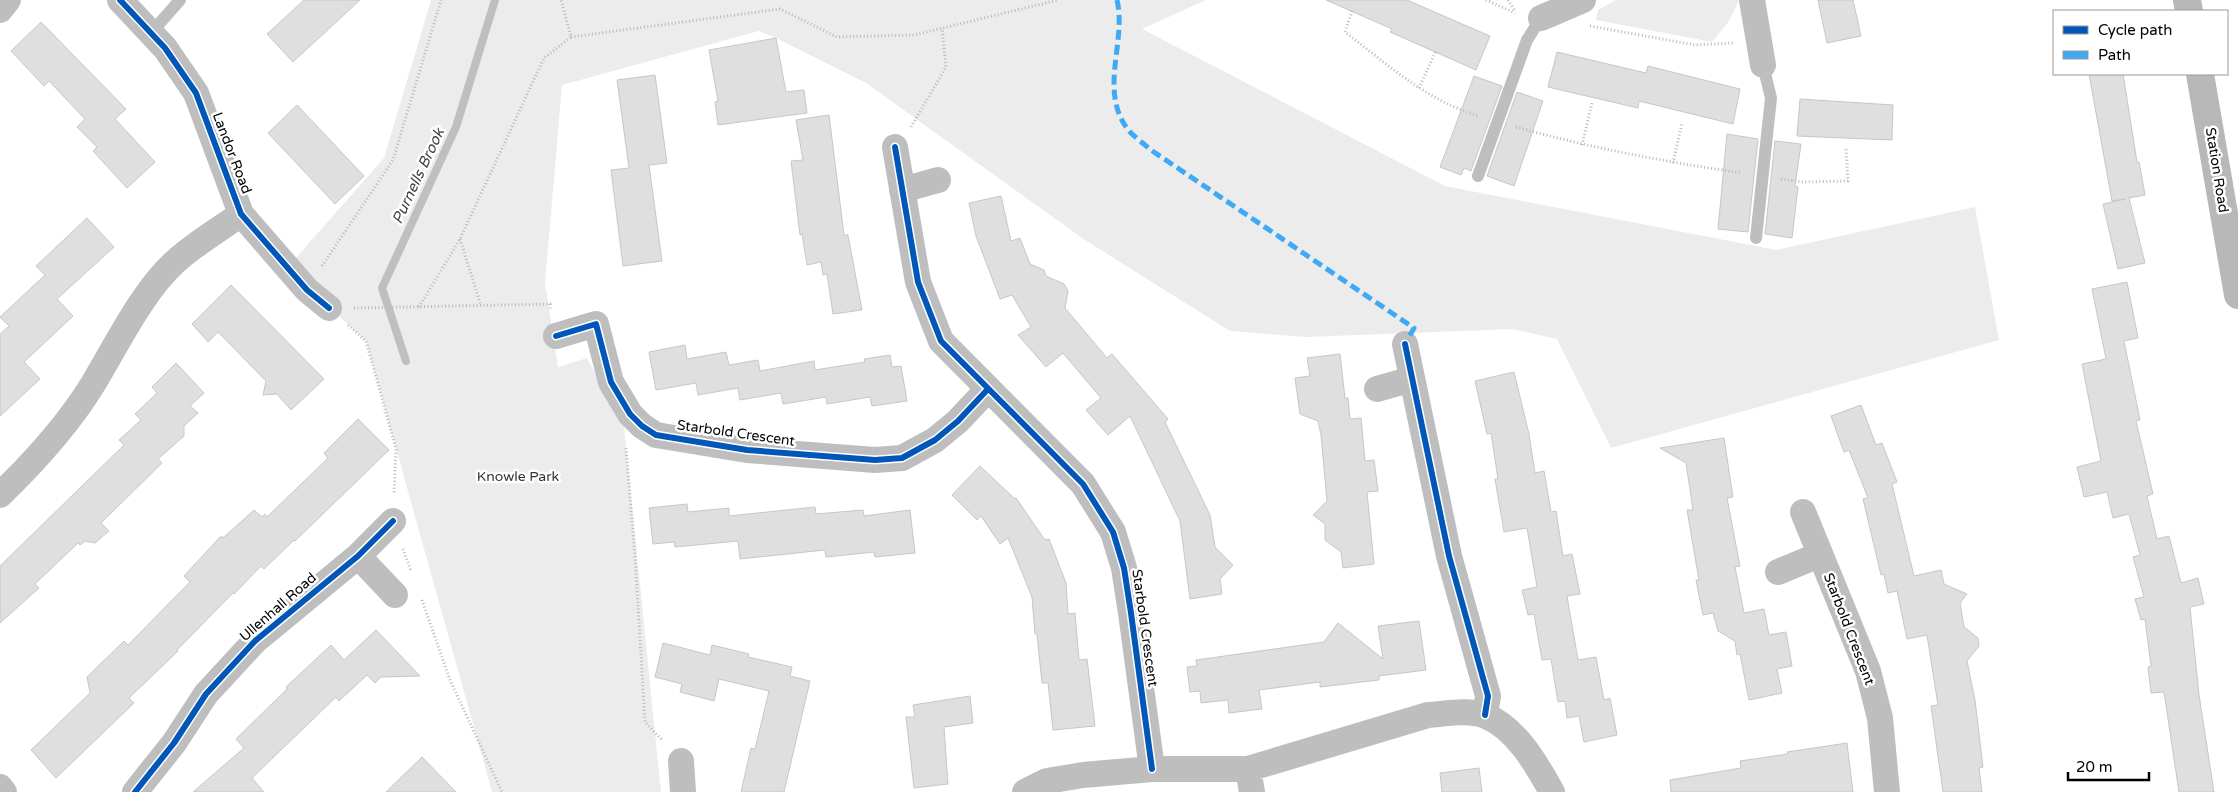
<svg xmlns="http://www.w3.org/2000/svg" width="2238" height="792" font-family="'Varela Round',sans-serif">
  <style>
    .green { fill: #ececec }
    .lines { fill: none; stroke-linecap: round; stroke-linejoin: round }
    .stream { stroke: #bfbfbf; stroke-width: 8 }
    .building { fill: #dfdfdf; stroke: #c7c7c7 }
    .path { stroke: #b9b9b9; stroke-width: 3; stroke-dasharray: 1 2.5; stroke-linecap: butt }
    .service { stroke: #bebebe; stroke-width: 12 }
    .minor { stroke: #bebebe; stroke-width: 26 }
    .secondary { stroke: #b8b8b8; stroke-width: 28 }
    .quiet { stroke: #3fa9f5; stroke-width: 5; stroke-dasharray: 10 5; stroke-linecap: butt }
    .cycleway-casing { stroke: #fff; stroke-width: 9 }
    .cycleway { stroke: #0057b8; stroke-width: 6 }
    .labels { text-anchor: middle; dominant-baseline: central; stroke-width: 5; stroke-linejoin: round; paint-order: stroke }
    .street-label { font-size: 14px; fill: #000; stroke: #fff }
    .park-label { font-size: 14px; fill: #333; stroke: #fff }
    .water-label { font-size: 15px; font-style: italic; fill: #444; stroke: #fff }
  </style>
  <rect width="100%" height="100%" fill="#fff"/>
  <path class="green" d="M 431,0 L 1206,0 L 1142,29 L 1445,186 L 1776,250 L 1975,207 L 1999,340 L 1611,448 L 1557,339 L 1513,329 L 1306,337 L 1230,331 L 1085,240 L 866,83 L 776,38 L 759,31 L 562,85 L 545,283 L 558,367 L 587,358 L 624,427 L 661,792 L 492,792 L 366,341 L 287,268 L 384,158 Z
    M 1616,0 L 1739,0 L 1729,21 L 1712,42 L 1596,20 L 1598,10 Z"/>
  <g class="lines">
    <path class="stream" d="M 406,361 L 382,288 L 456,127 L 495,0"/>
  </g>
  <path class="building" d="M 304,0 L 360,0 L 293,62 L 267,34 Z
    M 1326,0 L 1407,0 L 1490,36 L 1476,70 L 1390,32 L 1392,29 Z
    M 1818,0 L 1853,0 L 1861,36 L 1827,43 Z
    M 41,22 L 126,109 L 115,119 L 155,162 L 127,188 L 93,151 L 97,147 L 77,127 L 85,119 L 49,81 L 44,86 L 11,51 Z
    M 776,38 L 786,92 L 804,90 L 807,113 L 718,125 L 715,102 L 718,101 L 709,50 Z
    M 1557,52 L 1646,73 L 1648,66 L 1740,89 L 1733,124 L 1639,101 L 1638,108 L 1548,87 Z
    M 2089,74 L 2123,74 L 2137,162 L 2139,162 L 2145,195 L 2129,198 L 2145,263 L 2118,269 L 2103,204 L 2125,199 L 2112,201 Z
    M 655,75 L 667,163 L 649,165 L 662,261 L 623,266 L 611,170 L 629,168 L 617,80 Z
    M 1474,76 L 1502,86 L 1471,171 L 1464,168 L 1461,175 L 1440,167 Z
    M 1517,92 L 1543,101 L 1514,186 L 1487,176 Z
    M 1800,99 L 1893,105 L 1892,140 L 1797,136 Z
    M 297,105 L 364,176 L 335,204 L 268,133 Z
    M 829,115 L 844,235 L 848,235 L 862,310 L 833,314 L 827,274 L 823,275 L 821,262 L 807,265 L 802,234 L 800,235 L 791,161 L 803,160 L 796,120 Z
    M 1727,134 L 1758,139 L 1748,232 L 1718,229 Z
    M 1775,141 L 1801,144 L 1795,186 L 1798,187 L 1792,238 L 1765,234 Z
    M 1001,196 L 1011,241 L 1020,238 L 1030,264 L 1044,270 L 1046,276 L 1064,284 L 1068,291 L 1065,308 L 1107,358 L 1112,354 L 1168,419 L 1165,422 L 1210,515 L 1215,547 L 1233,565 L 1220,579 L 1222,594 L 1190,599 L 1180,521 L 1130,416 L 1108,435 L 1086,410 L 1101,398 L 1063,353 L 1046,367 L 1018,335 L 1031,327 L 1012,295 L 1000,299 L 976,236 L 969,203 Z
    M 87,218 L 114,247 L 57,299 L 73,316 L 24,362 L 40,379 L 0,416 L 0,334 L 9,326 L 0,317 L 45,275 L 36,266 Z
    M 2127,282 L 2138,338 L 2124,341 L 2140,420 L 2136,421 L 2153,494 L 2147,496 L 2157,539 L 2169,536 L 2181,583 L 2198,578 L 2204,604 L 2190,607 L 2199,695 L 2214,792 L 2179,792 L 2164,692 L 2151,693 L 2148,667 L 2151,666 L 2145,619 L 2141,620 L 2135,599 L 2144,597 L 2133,557 L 2140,555 L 2129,514 L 2113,518 L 2107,492 L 2084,497 L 2077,467 L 2101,461 L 2082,364 L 2106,359 L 2092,289 Z
    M 231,285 L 324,379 L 291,410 L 277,394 L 263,395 L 266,381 L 218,332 L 208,342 L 192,324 Z
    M 685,345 L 687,359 L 726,352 L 729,365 L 758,360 L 760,371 L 814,361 L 815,370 L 865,362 L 864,359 L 890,355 L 892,367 L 901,366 L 907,401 L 872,406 L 870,397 L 827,404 L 826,397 L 783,404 L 781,393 L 740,400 L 738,388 L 698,395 L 696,383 L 656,390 L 649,352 Z
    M 1340,354 L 1345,398 L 1348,398 L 1350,419 L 1361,418 L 1365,461 L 1374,460 L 1378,491 L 1367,492 L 1374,564 L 1343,568 L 1341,552 L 1325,540 L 1325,524 L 1313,515 L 1327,501 L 1321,435 L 1318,421 L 1300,414 L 1295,378 L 1310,376 L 1307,358 Z
    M 176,363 L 204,393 L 190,406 L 198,413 L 184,426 L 184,436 L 158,459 L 162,463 L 101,523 L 109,531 L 95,543 L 85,541 L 80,545 L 78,543 L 35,584 L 39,588 L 0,623 L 0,566 L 124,445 L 119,440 L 141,420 L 135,414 L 157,393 L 152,387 Z
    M 1514,372 L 1529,434 L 1535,473 L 1544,471 L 1551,512 L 1556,511 L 1563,556 L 1572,554 L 1580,594 L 1567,596 L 1578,660 L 1596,657 L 1604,700 L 1610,698 L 1617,735 L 1584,742 L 1579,716 L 1567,718 L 1565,701 L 1558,702 L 1551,659 L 1542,660 L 1534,614 L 1528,615 L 1522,590 L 1537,587 L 1527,528 L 1504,532 L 1495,479 L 1498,479 L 1491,433 L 1487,434 L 1475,381 Z
    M 1861,405 L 1876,445 L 1882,443 L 1897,482 L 1892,484 L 1914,576 L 1941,570 L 1944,584 L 1967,594 L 1960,603 L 1964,627 L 1978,638 L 1979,646 L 1967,661 L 1975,700 L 1983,767 L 1979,768 L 1982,792 L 1943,792 L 1931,706 L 1938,705 L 1927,635 L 1907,639 L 1897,591 L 1888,593 L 1884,574 L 1881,575 L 1863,499 L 1868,498 L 1849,450 L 1844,452 L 1831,416 Z
    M 358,419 L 389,450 L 295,541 L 294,540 L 264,569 L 261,566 L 234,594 L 233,593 L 177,650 L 178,651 L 129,698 L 134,703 L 56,778 L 31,750 L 90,693 L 87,677 L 124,641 L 128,645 L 190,582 L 184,576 L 220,537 L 224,537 L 254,510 L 262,517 L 265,514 L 267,517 L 328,458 L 324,453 Z
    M 1724,438 L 1733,497 L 1727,498 L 1740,566 L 1735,567 L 1744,613 L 1764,609 L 1769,635 L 1786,632 L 1792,666 L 1777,669 L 1782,693 L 1749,700 L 1740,654 L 1737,655 L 1735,641 L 1718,631 L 1713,613 L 1703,615 L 1696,580 L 1699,580 L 1687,510 L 1693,510 L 1686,463 L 1660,448 Z
    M 980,466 L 1015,499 L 1016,498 L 1045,540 L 1049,539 L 1066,583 L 1068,614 L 1075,613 L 1079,660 L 1087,659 L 1095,726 L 1053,730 L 1048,683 L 1042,683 L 1037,634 L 1035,634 L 1032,597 L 1008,538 L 1000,544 L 981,516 L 977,520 L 952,495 Z
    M 687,504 L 688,512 L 729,508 L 729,516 L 815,507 L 816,514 L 863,510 L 864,516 L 910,510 L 915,553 L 875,557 L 874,552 L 826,557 L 825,550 L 740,559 L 738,541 L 675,547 L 674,542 L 653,544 L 649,508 Z
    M 1419,621 L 1426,670 L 1379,676 L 1379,680 L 1320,687 L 1320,682 L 1259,690 L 1262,709 L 1229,713 L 1228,700 L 1201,703 L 1200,691 L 1190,692 L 1187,667 L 1197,666 L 1196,660 L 1324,642 L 1338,623 L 1383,659 L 1378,626 Z
    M 376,630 L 420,676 L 381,677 L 375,683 L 367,675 L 339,701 L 336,697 L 252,778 L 264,792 L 193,792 L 244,748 L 236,739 L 287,689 L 286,687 L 331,645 L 344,660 Z
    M 663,643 L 710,655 L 712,645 L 749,654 L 748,657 L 792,667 L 790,676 L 810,681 L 784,792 L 741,792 L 751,748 L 755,749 L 769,691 L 719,679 L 714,701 L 680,692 L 682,684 L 655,677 Z
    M 970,696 L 973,723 L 944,727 L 948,784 L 914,788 L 906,717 L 915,717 L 913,705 Z
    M 1847,743 L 1853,792 L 1671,792 L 1670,780 L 1741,768 L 1740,761 L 1788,754 L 1787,752 Z
    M 422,757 L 456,792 L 386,792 Z
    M 1479,768 L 1482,792 L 1442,792 L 1440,773 Z"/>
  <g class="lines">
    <path class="path" d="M 1486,0 L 1515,13
      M 1508,0 L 1515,11
      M 1352,11 L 1345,32 C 1387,64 1427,101 1479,116
      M 1590,26 L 1695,45 L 1733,43
      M 571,37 L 780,9 L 837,37 L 914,35 L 1058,0
      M 1419,88 L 1436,51
      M 911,127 L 946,67 L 942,28
      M 1516,127 C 1591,148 1666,162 1742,173
      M 1582,145 L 1592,103
      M 1673,163 L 1682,123
      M 1781,179 L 1802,182 L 1848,181 L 1846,148
      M 460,239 L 481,306
      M 322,266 L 393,160 L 441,0
      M 419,307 L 460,239 L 544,58 L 571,37 L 561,0
      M 354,308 L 550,304 L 550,310
      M 348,325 L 366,341 L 396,449 L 394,494
      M 626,448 L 635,556 L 645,722 L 663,741
      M 403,549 L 411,571
      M 422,600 L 450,680 L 502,792"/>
    <path class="service" d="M 151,33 L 180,0
      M 1478,176 L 1527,40 L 1541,18
      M 1756,238 L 1771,98 L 1763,65"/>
    <path class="minor" d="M 120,0 L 165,48 L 196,93 L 241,214 L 307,290 L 329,308
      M 1752,0 L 1763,65
      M 0,10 L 8,0
      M 1541,18 L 1583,0
      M 895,147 L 918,282 L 941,341 L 1083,484 L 1113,532 L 1124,568 L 1131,613 L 1152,769
      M 902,190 L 938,180
      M 556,336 L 596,324 L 611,382 L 630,414 L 642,426 L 656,435 L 747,450 L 875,460 L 902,458 L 935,440 L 958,421 L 988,389
      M 1405,344 L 1449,556 L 1488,696 L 1485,715
      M 1377,389 L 1412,379
      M 0,495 C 34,462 68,425 93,384 C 116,346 143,290 176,261 C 196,243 220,229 241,214
      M 1803,512 L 1868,671 L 1880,718 L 1887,792
      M 358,556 L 395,595
      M 1778,572 L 1819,555
      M 681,761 L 683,792
      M 1248,769 L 1252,792
      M 0,787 L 4,792
      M 135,792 L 174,743 L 206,694 L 255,641 L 358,556 L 393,521
      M 1025,792 L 1047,781 L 1083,775 L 1152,769 L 1248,769 L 1428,715 C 1445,714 1469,709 1486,716 C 1516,728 1537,765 1552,792"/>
    <path class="secondary" d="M 2187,0 L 2189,11
      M 2200,74 L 2238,295"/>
    <path class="quiet" d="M 1117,0 C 1127,43 1097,93 1130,132 C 1136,138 1144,144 1151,150 L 1414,328 L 1405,344"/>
    <defs>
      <path id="cycleway" d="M 120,0 L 165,48 L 196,93 L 241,214 L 307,290 L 329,308
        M 895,147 L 918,282 L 941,341 L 1083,484 L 1113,532 L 1124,568 L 1131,613 L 1152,769
        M 556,336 L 596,324 L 611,382 L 630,414 L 642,426 L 656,435 L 747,450 L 875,460 L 902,458 L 935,440 L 958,421 L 988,389
        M 1405,344 L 1449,556 L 1488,696 L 1485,715
        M 135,792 L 174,743 L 206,694 L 255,641 L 358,556 L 393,521"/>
    </defs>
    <use href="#cycleway" class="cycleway-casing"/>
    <use href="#cycleway" class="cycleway"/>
  </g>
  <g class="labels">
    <g class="street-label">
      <text transform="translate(232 153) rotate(69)">Landor Road</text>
      <text transform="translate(2217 170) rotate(81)">Station Road</text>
      <text transform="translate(736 433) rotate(8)">Starbold Crescent</text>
      <text transform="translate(278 607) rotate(-41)">Ullenhall Road</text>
      <text transform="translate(1145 628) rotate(82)">Starbold Crescent</text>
      <text transform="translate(1849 629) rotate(69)">Starbold Crescent</text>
    </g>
    <g class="park-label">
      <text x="518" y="476">Knowle Park</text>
    </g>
    <g class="water-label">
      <text transform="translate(418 176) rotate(-65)">Purnells Brook</text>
    </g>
  </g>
  <rect x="2053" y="10" width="175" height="65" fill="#ffffff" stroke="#999999"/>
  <rect x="2063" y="26" width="25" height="8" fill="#0057b8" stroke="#999999"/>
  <text x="2098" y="35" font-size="15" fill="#000000">Cycle path</text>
  <rect x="2063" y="51" width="25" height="8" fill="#3fa9f5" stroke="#999999"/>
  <text x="2098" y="60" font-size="15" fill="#000000">Path</text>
  <path d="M2068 772v8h81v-8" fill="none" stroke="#000000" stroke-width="2.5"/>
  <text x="2076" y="772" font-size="15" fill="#000000" stroke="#ffffff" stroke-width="4" paint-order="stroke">20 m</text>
</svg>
